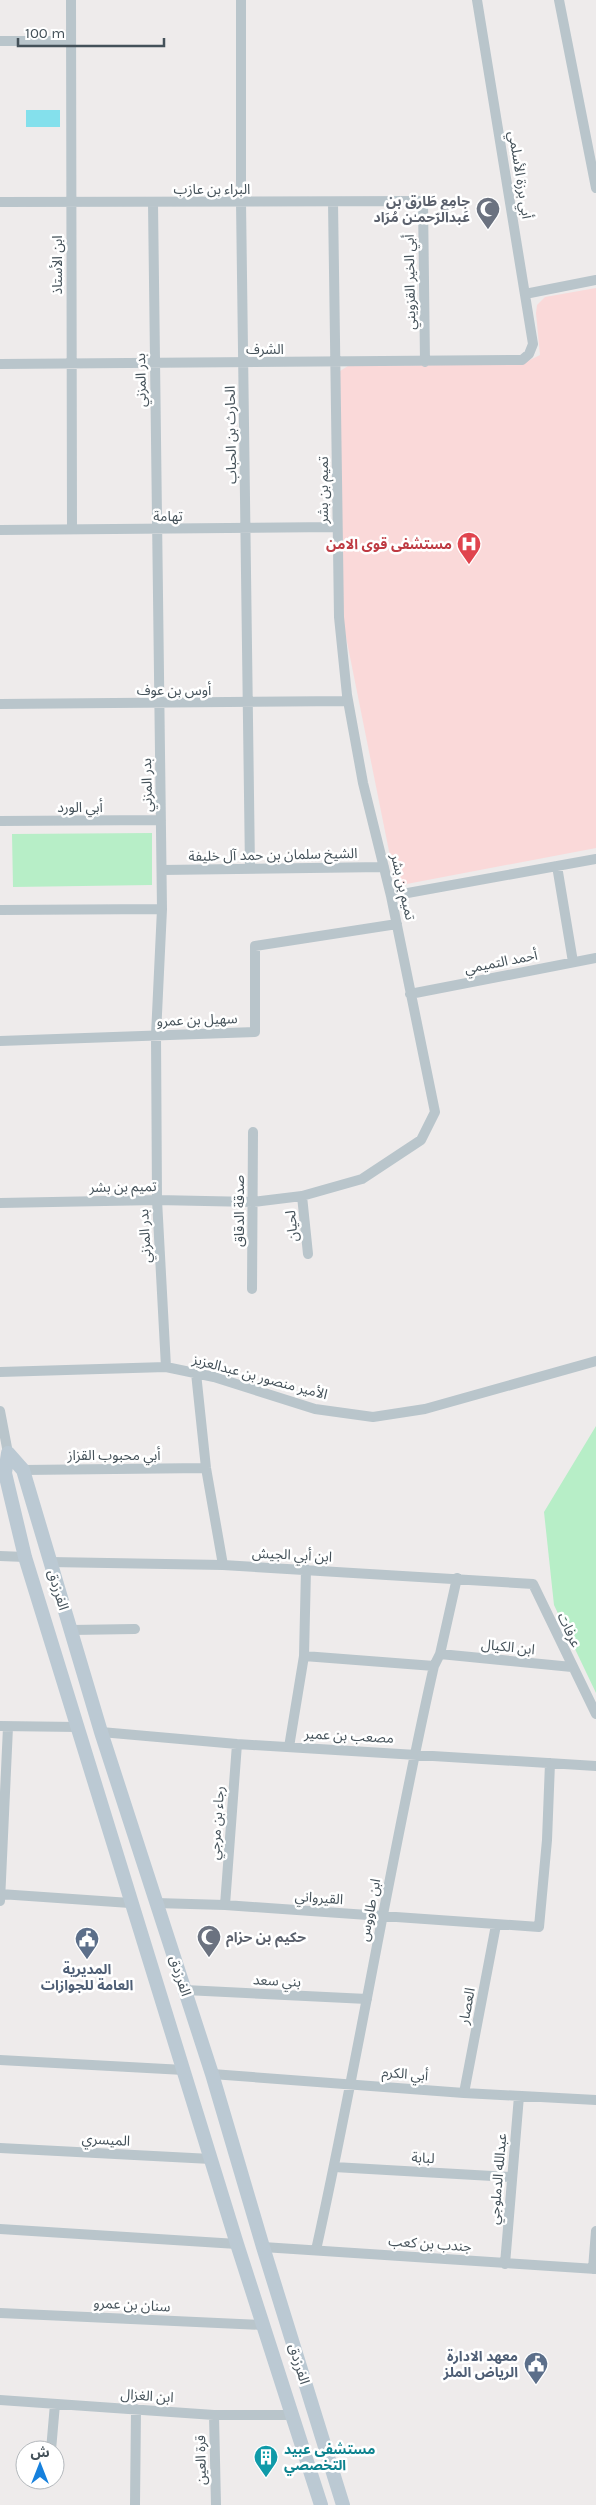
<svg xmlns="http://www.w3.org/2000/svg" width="596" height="2505" font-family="Karla,'Noto Sans Arabic',sans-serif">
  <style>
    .medical { fill: #fad9d9 }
    .green { fill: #b7eec7 }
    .water { fill: #84e0ec }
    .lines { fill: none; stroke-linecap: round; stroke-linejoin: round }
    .street { stroke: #b9c5cb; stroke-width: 10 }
    .secondary { stroke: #bbc9d3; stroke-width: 14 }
    .labels { text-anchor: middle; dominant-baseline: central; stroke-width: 5; stroke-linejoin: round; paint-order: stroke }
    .street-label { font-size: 14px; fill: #445159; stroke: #fff }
    .worship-label { font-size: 14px; font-weight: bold; fill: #5b616d; stroke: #fff; text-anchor: end }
    .health-label { font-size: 14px; font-weight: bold; fill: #be3a42; stroke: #fff; text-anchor: end }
    .service-label { font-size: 14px; font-weight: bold; fill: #4e5e75; stroke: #fff }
    .culture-label { font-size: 14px; font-weight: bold; fill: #0d838f; stroke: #fff; text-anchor: start }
  </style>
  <rect width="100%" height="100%" fill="#eeebeb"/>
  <path class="medical" d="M 596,288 L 596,848 L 396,886 L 342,617 L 340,371 L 348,366 L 522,364 L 540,355 L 536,313 L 537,305 L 545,297 Z"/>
  <path class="green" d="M 152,833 L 152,885 L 13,887 L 12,834 Z
    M 596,1426 L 596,1693 L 554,1605 L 544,1512 Z"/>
  <path class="water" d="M 26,110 L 60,110 L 60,127 L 26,127 Z"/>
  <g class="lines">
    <path class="street" d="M 71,0 L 72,529
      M 241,0 L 241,202 L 250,869
      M 559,0 L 596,188
      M 0,41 L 71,41
      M 0,202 L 423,201 L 425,362
      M 153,203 L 162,909 L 156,1035 L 157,1200 L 166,1367
      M 525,294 L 596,280
      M 0,364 L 522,360 L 529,354 L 533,344 L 477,0
      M 0,530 L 336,527
      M 0,704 L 348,701
      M 0,821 L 161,820
      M 557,866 L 573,962
      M 162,870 L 384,867
      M 391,896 L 596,859
      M 0,910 L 162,909
      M 410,994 L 596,958
      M 0,1041 L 255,1032 L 255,946 L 397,924
      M 302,1196 L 308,1254
      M 0,1203 L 157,1200 L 253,1202 L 302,1196 L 362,1179 L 421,1140 L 435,1112 L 391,896 L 363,783 L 347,695 L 339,617 L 333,202
      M 252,1289 L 253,1132
      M 0,1372 L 166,1367 L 214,1377 L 315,1409 L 373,1417 L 425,1409 L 596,1361
      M 196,1373 L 206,1468 L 223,1565
      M 0,1411 L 8,1453
      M 23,1470 L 206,1468
      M 0,1556 L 25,1557
      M 50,1562 L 223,1565 L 533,1584 L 596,1714
      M 71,1630 L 135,1629
      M 440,1654 L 572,1667
      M 304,1656 L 434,1666
      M 0,1726 L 78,1727
      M 101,1732 L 237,1744 L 596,1766
      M 289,1747 L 304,1656 L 306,1569
      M 0,1894 L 130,1903
      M 0,1901 L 8,1727
      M 156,1903 L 225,1905 L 539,1927 L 547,1840 L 550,1763
      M 225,1905 L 237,1744
      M 185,1990 L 367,1999
      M 0,2060 L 184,2070
      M 212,2074 L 464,2093 L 596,2100
      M 464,2093 L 496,1925
      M 0,2148 L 211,2159
      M 334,2167 L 510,2177
      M 0,2229 L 237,2244
      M 263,2247 L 596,2269
      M 316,2250 C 359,2056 390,1860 434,1666 L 440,1654 L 457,1578
      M 505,2264 L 519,2096
      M 593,2269 L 596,2231
      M 0,2313 L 263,2325
      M 0,2400 L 214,2415 L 293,2415
      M 214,2415 L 216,2505
      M 51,2450 L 55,2404
      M 135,2505 L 136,2409"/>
    <path class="secondary" d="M 8,1453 L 23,1470 L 101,1732 L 212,2074 L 263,2247 L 343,2505
      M 8,1453 L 5,1473 L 25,1557 L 237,2244 L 321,2505"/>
  </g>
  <defs>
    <symbol id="mosque-pin" viewBox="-11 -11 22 30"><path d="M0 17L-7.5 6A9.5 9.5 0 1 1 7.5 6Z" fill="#6b7280" stroke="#fff"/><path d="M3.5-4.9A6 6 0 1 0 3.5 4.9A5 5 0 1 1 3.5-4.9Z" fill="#fff"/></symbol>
    <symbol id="hospital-pin" viewBox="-11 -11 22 30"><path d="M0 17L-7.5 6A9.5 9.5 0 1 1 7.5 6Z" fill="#e0444e" stroke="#fff"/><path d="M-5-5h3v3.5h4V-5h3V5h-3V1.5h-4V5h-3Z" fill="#fff"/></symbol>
    <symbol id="civic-pin" viewBox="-11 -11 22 30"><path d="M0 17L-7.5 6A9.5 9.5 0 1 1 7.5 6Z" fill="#5c6f8a" stroke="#fff"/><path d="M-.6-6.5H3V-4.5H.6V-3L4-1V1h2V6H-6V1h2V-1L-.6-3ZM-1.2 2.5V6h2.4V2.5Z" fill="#fff"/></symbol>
    <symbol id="building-pin" viewBox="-11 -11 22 30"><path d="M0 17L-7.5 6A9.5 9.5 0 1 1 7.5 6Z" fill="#0f9aa8" stroke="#fff"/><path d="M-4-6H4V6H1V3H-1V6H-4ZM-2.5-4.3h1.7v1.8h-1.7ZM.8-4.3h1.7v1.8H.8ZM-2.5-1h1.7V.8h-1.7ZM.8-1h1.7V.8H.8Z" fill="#fff"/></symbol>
  </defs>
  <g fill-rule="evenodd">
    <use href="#mosque-pin" x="474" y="195" width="28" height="38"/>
    <use href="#hospital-pin" x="455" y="530" width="28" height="38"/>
    <use href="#mosque-pin" x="195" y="1923" width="28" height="38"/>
    <use href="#civic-pin" x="73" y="1925" width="28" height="38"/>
    <use href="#civic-pin" x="522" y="2350" width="28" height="38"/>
    <use href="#building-pin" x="252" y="2443" width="28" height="38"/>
  </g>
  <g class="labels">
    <g class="street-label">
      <text transform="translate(520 175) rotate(81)">أبي برزة الأسلمي</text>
      <text x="212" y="189">البراء بن عازب</text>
      <text transform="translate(57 265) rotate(-90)">ابن الأستاذ</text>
      <text transform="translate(410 282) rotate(-91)">أبي الخير القزويني</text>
      <text x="265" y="349">الشرف</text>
      <text transform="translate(141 380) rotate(-91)">بدر المزني</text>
      <text transform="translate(231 435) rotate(-91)">الحارث بن الحباب</text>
      <text transform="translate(323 490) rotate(-90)">تميم بن بشر</text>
      <text x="168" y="516">تهامة</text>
      <text x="174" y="690">أوس بن عوف</text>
      <text transform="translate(147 785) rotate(-91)">بدر المزني</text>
      <text x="80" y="807">أبي الورد</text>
      <text transform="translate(273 855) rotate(-1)">الشيخ سلمان بن حمد آل خليفة</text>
      <text transform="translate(403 887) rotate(77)">تميم بن بشر</text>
      <text transform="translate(501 962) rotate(-11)">أحمد التميمي</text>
      <text transform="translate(197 1020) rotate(-2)">سهيل بن عمرو</text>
      <text transform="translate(123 1187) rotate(-1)">تميم بن بشر</text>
      <text transform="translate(239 1211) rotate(-90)">صدقة الدقاق</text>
      <text transform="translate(292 1226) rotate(-96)">لحيان</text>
      <text transform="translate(145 1236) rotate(-93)">بدر المزني</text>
      <text transform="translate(260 1377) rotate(15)">الأمير منصور بن عبدالعزيز</text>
      <text x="114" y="1455">أبي محبوب القزاز</text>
      <text transform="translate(292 1555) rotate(3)">ابن أبي الجيش</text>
      <text transform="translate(58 1590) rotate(73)">الفرزدق</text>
      <text transform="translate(569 1630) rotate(65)">عرفات</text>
      <text transform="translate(508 1647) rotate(6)">ابن الكيال</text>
      <text transform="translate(349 1736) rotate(3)">مصعب بن عمير</text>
      <text transform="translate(217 1823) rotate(-86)">رجاء بن مرجي</text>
      <text transform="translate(319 1898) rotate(4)">القيرواني</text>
      <text transform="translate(370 1910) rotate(-79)">ابن طاووس</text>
      <text transform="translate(180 1976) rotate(72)">الفرزدق</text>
      <text transform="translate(277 1981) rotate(3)">بني سعد</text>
      <text transform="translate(467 2006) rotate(-79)">العصار</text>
      <text transform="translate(405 2074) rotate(5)">أبي الكرم</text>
      <text transform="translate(106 2140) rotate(3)">الميسري</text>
      <text transform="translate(423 2158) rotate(3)">لبابة</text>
      <text transform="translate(498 2179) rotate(-85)">عبدالله الدملوجي</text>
      <text transform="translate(430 2244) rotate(4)">جندب بن كعب</text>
      <text transform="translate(132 2305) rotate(3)">سنان بن عمرو</text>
      <text transform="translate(299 2364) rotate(73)">الفرزدق</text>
      <text transform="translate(147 2396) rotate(4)">ابن الغزال</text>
      <text transform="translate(201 2460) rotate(-91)">قرة العين</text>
    </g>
    <g class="worship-label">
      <text x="470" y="201">جامِع طَارق بن<tspan x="470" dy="16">عَبدالرّحمـٰن مُرَاد</tspan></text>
      <text x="226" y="1937" text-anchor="start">حكيم بن حزام</text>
    </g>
    <g class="health-label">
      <text x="452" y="544">مستشفى قوى الامن</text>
    </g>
    <g class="service-label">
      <text x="87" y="1969">المديرية<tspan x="87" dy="16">العامة للجوازات</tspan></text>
      <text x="518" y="2356" text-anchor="end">معهد الادارة<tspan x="518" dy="16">الرياض الملز</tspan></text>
    </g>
    <g class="culture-label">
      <text x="284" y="2449">مستشفى عبيد<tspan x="284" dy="16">التخصصي</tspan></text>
    </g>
  </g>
  <g transform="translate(40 2465)"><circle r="24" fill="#ffffff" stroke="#b4b9bd"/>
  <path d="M0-4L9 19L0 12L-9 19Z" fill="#1781dd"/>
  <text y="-8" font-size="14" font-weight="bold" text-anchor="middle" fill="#445159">ش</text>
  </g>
  <path d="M18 38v8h146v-8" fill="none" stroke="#445159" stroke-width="2.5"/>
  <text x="25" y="38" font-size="15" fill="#445159" stroke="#ffffff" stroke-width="4" paint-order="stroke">100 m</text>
</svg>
